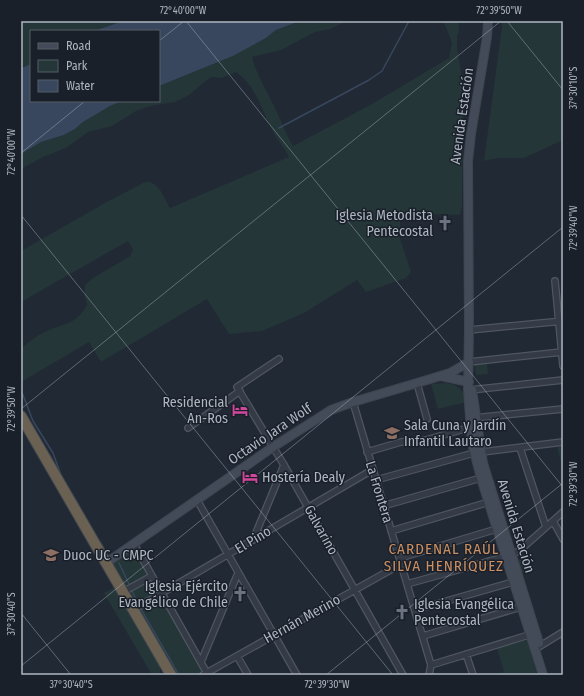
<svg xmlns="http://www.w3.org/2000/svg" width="584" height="696" font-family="'Fira Sans Condensed',sans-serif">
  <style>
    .green { fill: #243637 }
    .water { fill: #38475d }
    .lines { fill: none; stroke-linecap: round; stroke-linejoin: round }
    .stream { stroke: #38475d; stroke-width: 1.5 }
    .street-casing { stroke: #4f5660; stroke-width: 8 }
    .secondary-casing { stroke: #3e444f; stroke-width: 10 }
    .highway-casing { stroke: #3f4650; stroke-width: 12 }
    .street { stroke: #343b46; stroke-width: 5.5 }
    .secondary { stroke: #434b58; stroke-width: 8 }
    .highway { stroke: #6b6152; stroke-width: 10 }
    .ticks { fill: none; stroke: #aeb6c2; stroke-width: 1; stroke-opacity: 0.45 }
    .labels { text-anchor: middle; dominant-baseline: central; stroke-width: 3; stroke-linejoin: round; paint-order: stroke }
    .street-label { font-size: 14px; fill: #aeb6c2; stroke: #1a202a }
    .poi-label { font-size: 14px; fill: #aeb6c2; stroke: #1a202a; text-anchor: start }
    .neighbourhood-label { font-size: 15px; letter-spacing: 1px; fill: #ca8f62; stroke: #1a202a }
    .neatline { fill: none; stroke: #aeb6c2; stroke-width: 1.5 }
    .ticks-label { font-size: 10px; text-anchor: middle; fill: #aeb6c2 }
  </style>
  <rect width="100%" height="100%" fill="#212935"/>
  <path class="green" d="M 21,21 L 123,21 L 94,31 L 31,31 L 31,64 L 21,68 Z
    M 300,21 L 347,21 L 330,29 L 315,32 L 281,50 L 252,57 C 257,75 263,84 271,100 C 279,115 284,131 293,146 L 372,104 L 449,58 L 452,43 L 448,32 L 443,21 L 458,21 L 459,32 L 457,36 L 457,48 L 463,85 L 462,207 L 460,215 L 400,213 L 400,239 L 411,272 L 406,278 L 366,292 L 357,280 L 304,313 L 262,331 L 229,334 L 207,299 L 101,362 L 89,342 L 21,382 L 21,349 C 29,342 37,335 47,331 C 66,323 76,324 87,305 L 85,296 L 85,285 L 93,278 L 130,256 L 133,250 L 128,241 L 21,302 L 21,251 L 105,203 L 145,182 C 159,180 164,199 170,208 L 289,157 C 285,149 280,143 275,135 C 262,114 258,87 236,72 L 222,78 L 212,77 L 208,79 L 189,95 L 175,102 L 150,106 L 136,111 L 112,126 L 88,132 L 66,148 L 43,157 L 21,169 L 21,154 L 41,142 L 64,135 L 75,129 L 83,122 L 110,106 L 120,101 L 159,101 L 159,86 L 233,56 L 266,38 L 276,30 Z
    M 502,21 L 563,21 L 563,140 L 524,158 L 498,158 L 484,161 L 502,27 Z
    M 487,363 L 488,374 L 476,375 L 475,364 Z
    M 447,383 C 459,385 464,391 467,402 L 438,409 L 431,384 Z
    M 557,447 L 563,447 L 563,479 L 561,461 Z
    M 133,549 L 203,675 L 177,675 L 111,563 Z
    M 524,555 L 533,569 L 522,573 L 517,561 Z
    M 114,588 L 160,664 L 160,675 L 152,675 L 104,593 Z
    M 527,640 L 537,675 L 494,675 L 504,672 L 497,648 Z"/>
  <path class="water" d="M 123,21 L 300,21 L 276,30 L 266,38 L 233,56 L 159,86 L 159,31 L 94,31 Z
    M 31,64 L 31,101 L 122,101 L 110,106 L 83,122 L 75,129 L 64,135 L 41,142 L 21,154 L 21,68 Z"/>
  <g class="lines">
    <path class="stream" d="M 279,128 L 369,80 L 382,71 L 409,21
      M 21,390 L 33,421 L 53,453 L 62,478
      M 75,499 L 79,506
      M 100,542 L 103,547
      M 119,563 L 129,584
      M 132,591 L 138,603
      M 141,609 L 179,675"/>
    <defs>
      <path id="street" d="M 555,281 L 563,366
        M 469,330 L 563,321
        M 279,359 L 237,387 L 284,465 L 403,675
        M 469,362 L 562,352
        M 417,383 L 427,419
        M 470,390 L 563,380
        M 353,402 L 431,665 L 429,675
        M 474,418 L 563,409
        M 188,428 L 240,391
        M 520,448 L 546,527
        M 367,452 L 401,442 L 426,440 L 471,427
        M 376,480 L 474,453 L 563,442
        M 197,500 L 297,675
        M 383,506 L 481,478
        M 553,521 L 563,539
        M 391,531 L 489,502
        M 253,540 L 284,465
        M 134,544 L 208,675
        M 400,558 L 500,528
        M 407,584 L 511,555 L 519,551 L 563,512
        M 123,592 L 152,576
        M 133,610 L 372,470
        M 415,610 L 513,582
        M 423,636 L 521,607
        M 537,648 L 563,632
        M 466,654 L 473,675
        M 237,656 L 248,675
        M 201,662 L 238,573
        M 431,665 L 532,634
        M 203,675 L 401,564"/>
      <path id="secondary" d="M 488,21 L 487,37 L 471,134 L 468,161 L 469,330 L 468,390 L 472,443 L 481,478 L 543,675
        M 441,376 L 469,382
        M 472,390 L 483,463 L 539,643
        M 106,563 L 273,447 L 331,410 L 353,402 L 417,383 L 450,373 L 469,362"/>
      <path id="highway" d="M 21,416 L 171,675"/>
    </defs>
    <use href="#street" class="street-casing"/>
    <use href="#secondary" class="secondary-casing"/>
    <use href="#highway" class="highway-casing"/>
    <use href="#street" class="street"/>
    <use href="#secondary" class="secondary"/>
    <use href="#highway" class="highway"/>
  </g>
  <path class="ticks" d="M 186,21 L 563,487M 507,21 L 563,90M 159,41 L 184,21M 21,153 L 85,101M 21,215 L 393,675M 21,409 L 501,21M 21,613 L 71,675M 21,666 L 563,227M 326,675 L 563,483"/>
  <defs>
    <symbol id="church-bare" viewBox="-9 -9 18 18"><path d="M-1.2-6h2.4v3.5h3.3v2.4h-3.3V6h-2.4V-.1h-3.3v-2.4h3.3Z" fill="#6b7280" stroke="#1a202a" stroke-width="2.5" paint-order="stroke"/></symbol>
    <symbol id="hotel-bare" viewBox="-9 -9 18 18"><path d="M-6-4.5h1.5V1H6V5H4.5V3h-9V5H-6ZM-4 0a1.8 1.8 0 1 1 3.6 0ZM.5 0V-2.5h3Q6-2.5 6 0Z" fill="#d1479c" stroke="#1a202a" stroke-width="2.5" paint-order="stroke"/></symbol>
    <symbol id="school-bare" viewBox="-9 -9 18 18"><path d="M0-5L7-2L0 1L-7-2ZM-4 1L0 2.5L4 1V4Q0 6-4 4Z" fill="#8d6e63" stroke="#1a202a" stroke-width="2.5" paint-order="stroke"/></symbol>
    <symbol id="university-bare" viewBox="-9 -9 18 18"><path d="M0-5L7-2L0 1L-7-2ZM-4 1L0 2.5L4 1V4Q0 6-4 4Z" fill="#8d6e63" stroke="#1a202a" stroke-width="2.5" paint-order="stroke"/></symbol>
  </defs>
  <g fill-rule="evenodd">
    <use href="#church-bare" x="434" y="212" width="22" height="22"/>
    <use href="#hotel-bare" x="229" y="399" width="22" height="22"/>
    <use href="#school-bare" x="381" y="422" width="22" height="22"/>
    <use href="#hotel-bare" x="239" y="466" width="22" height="22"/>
    <use href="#university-bare" x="40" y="544" width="22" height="22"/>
    <use href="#church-bare" x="229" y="583" width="22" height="22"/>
    <use href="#church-bare" x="391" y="601" width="22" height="22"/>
  </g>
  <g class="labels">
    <g class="street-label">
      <text transform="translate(462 116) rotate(-82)">Avenida Estación</text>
      <text transform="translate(270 434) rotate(-34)">Octavio Jara Wolf</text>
      <text transform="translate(379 492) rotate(73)">La Frontera</text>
      <text transform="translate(516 526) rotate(73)">Avenida Estación</text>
      <text transform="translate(321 530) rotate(61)">Galvarino</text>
      <text transform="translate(253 540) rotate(-31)">El Pino</text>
      <text transform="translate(302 619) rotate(-29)">Hernán Merino</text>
    </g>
    <g class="poi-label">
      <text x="433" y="215" text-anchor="end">Iglesia Metodista<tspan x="433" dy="16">Pentecostal</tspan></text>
      <text x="228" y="402" text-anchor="end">Residencial<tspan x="228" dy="16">An-Ros</tspan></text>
      <text x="404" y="425">Sala Cuna y Jardín<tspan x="404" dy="16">Infantil Lautaro</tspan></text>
      <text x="262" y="477">Hostería Dealy</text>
      <text x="63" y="555">Duoc UC - CMPC</text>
      <text x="228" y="586" text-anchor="end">Iglesia Ejército<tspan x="228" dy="16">Evangélico de Chile</tspan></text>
      <text x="414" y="604">Iglesia Evangélica<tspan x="414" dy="16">Pentecostal</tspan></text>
    </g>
    <g class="neighbourhood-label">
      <text x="444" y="549">CARDENAL RAÚL<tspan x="444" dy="17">SILVA HENRÍQUEZ</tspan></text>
    </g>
  </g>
  <rect width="584" height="696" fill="none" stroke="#1a202a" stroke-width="44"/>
  <rect x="30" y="30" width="130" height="72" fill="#1a202a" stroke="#555c67"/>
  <rect x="38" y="43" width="20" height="6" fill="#434b58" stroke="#555c67"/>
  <text x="66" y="50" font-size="12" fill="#aeb6c2">Road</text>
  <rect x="38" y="60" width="20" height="12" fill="#243637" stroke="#555c67"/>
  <text x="66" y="70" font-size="12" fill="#aeb6c2">Park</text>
  <rect x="38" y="80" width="20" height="12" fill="#38475d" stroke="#555c67"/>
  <text x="66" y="90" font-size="12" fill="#aeb6c2">Water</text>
  <rect x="22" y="22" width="540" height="652" class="neatline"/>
  <g class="ticks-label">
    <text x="183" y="14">72°40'00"W</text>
    <text x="499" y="14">72°39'50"W</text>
    <text transform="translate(573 88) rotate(-90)" y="4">37°30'10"S</text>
    <text transform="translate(11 152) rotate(-90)" y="4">72°40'00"W</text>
    <text transform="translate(573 228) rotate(-90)" y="4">72°39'40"W</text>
    <text transform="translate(11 409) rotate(-90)" y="4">72°39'50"W</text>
    <text transform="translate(573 484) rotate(-90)" y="4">72°39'30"W</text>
    <text transform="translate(11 614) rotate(-90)" y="4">37°30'40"S</text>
    <text x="71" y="688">37°30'40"S</text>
    <text x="327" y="688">72°39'30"W</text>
  </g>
</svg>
